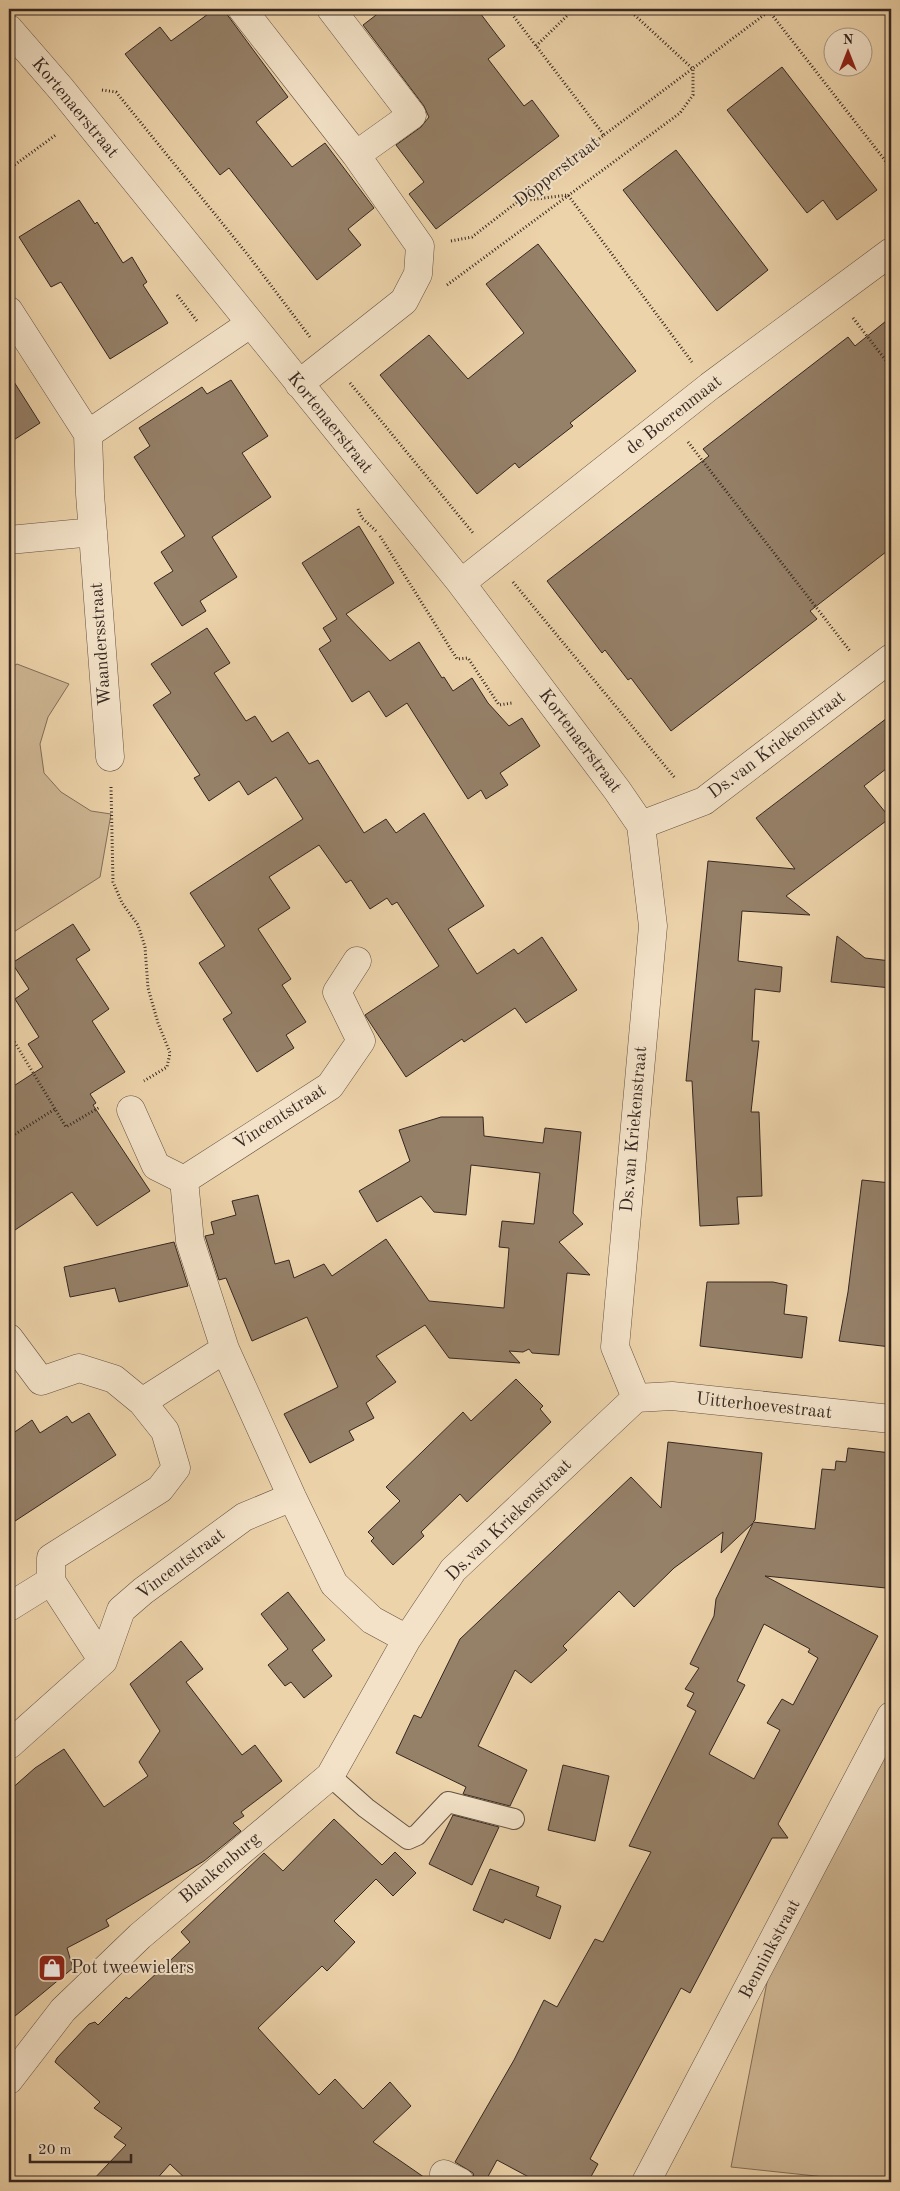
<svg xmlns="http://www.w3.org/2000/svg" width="900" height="2191" font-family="'Old Standard TT',serif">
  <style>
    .green { fill: #ceb693; stroke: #826e5a }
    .building { fill: #958068; stroke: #352721; fill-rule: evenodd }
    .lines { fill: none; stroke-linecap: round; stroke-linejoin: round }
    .service-casing { stroke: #635243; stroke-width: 22 }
    .minor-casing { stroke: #635243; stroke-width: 29 }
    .path { stroke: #352721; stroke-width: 3; stroke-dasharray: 1 2.5; stroke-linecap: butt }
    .service { stroke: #f3e2c8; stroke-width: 20 }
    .minor { stroke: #f3e2c8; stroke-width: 28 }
    .rail { stroke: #352721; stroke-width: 4; stroke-dasharray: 9 9; stroke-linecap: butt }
    .labels { text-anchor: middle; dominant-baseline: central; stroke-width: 4; stroke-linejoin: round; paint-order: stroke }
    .street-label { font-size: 18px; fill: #352721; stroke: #f3e2c8 }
    .poi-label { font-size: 18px; fill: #352721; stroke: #f3e2c8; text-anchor: start }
  </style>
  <rect width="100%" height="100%" fill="#edd3aa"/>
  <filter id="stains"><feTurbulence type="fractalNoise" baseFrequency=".004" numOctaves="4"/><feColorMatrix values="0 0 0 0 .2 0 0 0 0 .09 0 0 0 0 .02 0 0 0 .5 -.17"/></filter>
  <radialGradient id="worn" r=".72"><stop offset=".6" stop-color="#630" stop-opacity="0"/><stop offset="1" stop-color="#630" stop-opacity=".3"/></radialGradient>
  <path class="green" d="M 17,664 L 69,684 L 48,717 L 40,744 L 44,773 L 61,792 L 91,811 L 111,814 L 100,877 L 9,935 L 9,669 Z
    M 891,1722 L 891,2182 L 872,2182 L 731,2167 L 769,1972 Z"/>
  <path class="building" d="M 215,9 L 223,9 L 288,97 L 256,122 L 292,167 L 325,143 L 374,208 L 348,229 L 361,245 L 317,280 L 229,168 L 220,175 L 125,54 L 160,27 L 171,41 Z
    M 384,9 L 477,9 L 505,46 L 488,59 L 524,106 L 532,100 L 559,136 L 436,229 L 409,194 L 424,182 L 396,145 L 421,127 L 429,117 L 427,113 L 424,106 L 363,25 Z
    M 782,67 L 877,190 L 837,220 L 823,200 L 807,213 L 727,110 Z
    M 676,150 L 768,270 L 717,311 L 623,190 Z
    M 79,200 L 95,224 L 97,222 L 123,263 L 132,257 L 147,282 L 143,285 L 168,323 L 110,359 L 61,282 L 51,287 L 19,237 Z
    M 538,244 L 636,371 L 570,423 L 573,426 L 519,468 L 515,463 L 477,494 L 380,375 L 429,335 L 468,379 L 524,333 L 486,284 Z
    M 891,317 L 891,548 L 810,611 L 817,619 L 671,731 L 631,678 L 628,680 L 605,650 L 602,653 L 547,581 L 709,456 L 703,449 L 848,337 L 855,346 Z
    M 9,374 L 40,423 L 9,443 Z
    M 231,380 L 268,436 L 242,453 L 271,497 L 212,537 L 237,577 L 200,601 L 206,611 L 182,626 L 154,583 L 173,571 L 161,552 L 185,536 L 134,457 L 150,446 L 139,428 L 202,387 L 207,394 Z
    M 359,526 L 394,583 L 346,614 L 390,661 L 419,642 L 442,678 L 444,677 L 453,691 L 472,678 L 488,703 L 509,726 L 522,718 L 540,746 L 500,773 L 508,785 L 486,799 L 481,790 L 468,799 L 407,703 L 386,717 L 369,691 L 352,702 L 319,649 L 331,641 L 323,628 L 337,619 L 302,563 Z
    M 207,628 L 230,663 L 214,673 L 246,721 L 255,716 L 272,742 L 288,732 L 309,764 L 318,760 L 364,833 L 386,819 L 396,833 L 424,813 L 484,906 L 448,929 L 477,974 L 514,949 L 518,954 L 542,937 L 577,990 L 526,1023 L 515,1008 L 464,1042 L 462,1039 L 406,1077 L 365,1015 L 439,966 L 397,902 L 392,905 L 387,898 L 370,909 L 351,880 L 346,883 L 319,845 L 269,877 L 290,908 L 258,929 L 291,979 L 282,985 L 306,1022 L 286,1035 L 294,1048 L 257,1072 L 223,1019 L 232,1013 L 199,963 L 225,946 L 190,893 L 303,819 L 276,777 L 248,795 L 239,781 L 209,801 L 194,778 L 200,775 L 153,705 L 171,693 L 151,664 Z
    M 891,715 L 891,765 L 864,786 L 890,818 L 786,896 L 810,915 L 742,911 L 738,961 L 782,967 L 780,992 L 755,989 L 752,1041 L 759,1041 L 751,1112 L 759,1112 L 762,1196 L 737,1197 L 739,1224 L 700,1226 L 692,1081 L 686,1081 L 708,861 L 795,869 L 756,818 Z
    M 73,924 L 90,950 L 76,959 L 109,1009 L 92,1021 L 125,1072 L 90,1094 L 96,1103 L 93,1105 L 150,1191 L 97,1226 L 72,1192 L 9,1234 L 9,1089 L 43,1067 L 28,1044 L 39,1037 L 15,999 L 29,989 L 12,963 Z
    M 837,936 L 865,958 L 891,961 L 891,988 L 831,982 Z
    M 441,1117 L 483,1117 L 484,1136 L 543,1143 L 545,1128 L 581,1132 L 573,1213 L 583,1224 L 559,1242 L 590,1275 L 567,1273 L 559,1355 L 532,1353 L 529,1349 L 523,1352 L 509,1351 L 520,1363 L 449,1358 L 425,1325 L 376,1356 L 396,1382 L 366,1403 L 374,1418 L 349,1431 L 354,1440 L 310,1463 L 284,1414 L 338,1387 L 307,1317 L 252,1341 L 226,1278 L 219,1280 L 205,1236 L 214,1234 L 211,1222 L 236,1215 L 232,1201 L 258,1195 L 275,1264 L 289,1260 L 294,1278 L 324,1264 L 332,1276 L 386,1239 L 429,1301 L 504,1308 L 509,1248 L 499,1247 L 502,1221 L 534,1224 L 540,1173 L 471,1165 L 466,1215 L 434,1212 L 421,1196 L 377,1222 L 359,1191 L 410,1161 L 399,1130 Z
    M 862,1180 L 891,1183 L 891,1347 L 839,1341 L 848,1292 Z
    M 174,1242 L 188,1286 L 119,1302 L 115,1288 L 70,1297 L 64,1267 Z
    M 707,1282 L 773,1282 L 787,1285 L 784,1314 L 807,1317 L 802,1358 L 700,1346 Z
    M 516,1379 L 543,1406 L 540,1409 L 551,1422 L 467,1502 L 460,1494 L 421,1532 L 424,1536 L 393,1565 L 371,1541 L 374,1538 L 368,1532 L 400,1501 L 386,1487 L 463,1412 L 471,1421 Z
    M 89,1413 L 116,1455 L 9,1525 L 9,1436 L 32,1420 L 40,1433 L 67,1416 L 72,1423 Z
    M 668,1442 L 762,1453 L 755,1520 L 753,1522 L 815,1529 L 822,1469 L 835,1470 L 836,1461 L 846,1462 L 848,1448 L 891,1453 L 891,1540 L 886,1588 L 765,1576 L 878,1636 L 778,1824 L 788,1838 L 772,1838 L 690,1993 L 681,1988 L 590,2159 L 598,2164 L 588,2182 L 538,2182 L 497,2160 L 485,2182 L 475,2182 L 473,2173 L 455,2162 L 514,2060 L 544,2000 L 557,2007 L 595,1939 L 603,1942 L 651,1852 L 629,1846 L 696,1711 L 687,1706 L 694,1693 L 685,1689 L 699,1668 L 690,1664 L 714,1616 L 716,1599 L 753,1523 L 721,1553 L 723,1532 L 674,1568 L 634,1607 L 619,1591 L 563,1646 L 567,1650 L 531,1683 L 515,1670 L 478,1746 L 527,1770 L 510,1806 L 463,1794 L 466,1787 L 396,1753 L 414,1715 L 421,1718 L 460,1639 L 631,1477 L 661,1508 ZM 764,1624 L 810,1649 L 808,1652 L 818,1658 L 793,1705 L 782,1699 L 767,1723 L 780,1730 L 754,1779 L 709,1754 L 745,1685 L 737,1681 Z
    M 288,1592 L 325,1640 L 312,1650 L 332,1676 L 304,1698 L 291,1682 L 285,1686 L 268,1665 L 288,1649 L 261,1614 Z
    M 181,1641 L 203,1669 L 186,1682 L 242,1755 L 255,1745 L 282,1781 L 241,1812 L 244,1816 L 233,1823 L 241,1831 L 204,1861 L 106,1920 L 109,1926 L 67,1948 L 73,1968 L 9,2021 L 9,1791 L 35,1768 L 64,1749 L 104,1807 L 148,1776 L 139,1762 L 160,1731 L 130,1684 Z
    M 563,1765 L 609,1776 L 595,1841 L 548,1830 Z
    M 453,1815 L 499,1827 L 472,1885 L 429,1864 Z
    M 334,1819 L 382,1865 L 395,1852 L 416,1873 L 393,1896 L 376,1879 L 334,1921 L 355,1942 L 327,1971 L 322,1966 L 258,2028 L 319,2095 L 335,2079 L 363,2109 L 390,2082 L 411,2106 L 373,2142 L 431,2182 L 189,2182 L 170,2164 L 154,2182 L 91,2182 L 126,2145 L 114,2137 L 122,2128 L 94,2108 L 100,2102 L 55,2062 L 57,2058 L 89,2024 L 95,2022 L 98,2025 L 126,1997 L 129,1999 L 190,1942 L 181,1932 L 264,1853 L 283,1871 Z
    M 490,1869 L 539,1887 L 536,1896 L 561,1906 L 550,1939 L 505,1919 L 503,1923 L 473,1910 Z"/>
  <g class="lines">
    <defs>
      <path id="service" d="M 330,1776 L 366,1808 L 408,1839 L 417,1835 L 448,1802 L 514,1819"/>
      <path id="minor" d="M 242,9 L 356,155 L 420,246 L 418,274 L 404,301 L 299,384
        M 331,9 L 412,115 L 356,155
        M 9,29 L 62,90 L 461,583 L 617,790 L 641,825 L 653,926 L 615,1347 L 636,1398 L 453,1570 L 407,1639 L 330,1776 L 140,1936 L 63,2010 L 9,2080
        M 9,311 L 88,434 L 90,494 L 110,757
        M 88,434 L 250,324
        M 9,540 L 93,532
        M 461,583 L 710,386 L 891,252
        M 641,825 L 704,801 L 891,658
        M 131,1110 L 156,1166 L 184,1180
        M 184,1180 L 190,1241 L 225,1349 L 292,1497 L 334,1584 L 372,1620 L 407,1639
        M 184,1180 L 330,1086 L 361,1041 L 337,992 L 357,961
        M 9,1338 L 41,1381 L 79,1368 L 114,1379 L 142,1402 L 165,1431 L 176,1468 L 160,1489 L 51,1558 L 51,1581 L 103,1661
        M 636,1398 L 672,1396 L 891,1419
        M 142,1402 L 225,1349
        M 9,1607 L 51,1581
        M 9,1745 L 103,1661 L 121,1610 L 143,1591 L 244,1517 L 292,1497
        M 444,2174 L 460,2182
        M 646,2182 L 891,1716"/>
    </defs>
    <use href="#service" class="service-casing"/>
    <use href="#minor" class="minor-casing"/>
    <path class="path" d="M 769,11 L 891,168
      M 536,46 L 574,9
      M 102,90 L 116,92 L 248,255 L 310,337
      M 604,135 L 772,9
      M 9,169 L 57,134
      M 520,201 L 568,195 L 692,362
      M 451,241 L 472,237 L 604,135 L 508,9
      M 447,285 L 680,113 L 693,95 L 693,69 L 628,9
      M 177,295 L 197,321
      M 853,318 L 891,367
      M 350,383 L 473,533
      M 688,442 L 850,651
      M 358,509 L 362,518 L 376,531
      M 380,536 L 457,659 L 468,658 L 499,705 L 512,703
      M 513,582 L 675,778
      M 111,787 L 113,882 L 122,903 L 138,925 L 145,947 L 148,988 L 158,1023 L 170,1053 L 167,1067 L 144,1081
      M 9,1033 L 55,1109
      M 9,1138 L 55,1109 L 66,1127 L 100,1107"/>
    <use href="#service" class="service"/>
    <use href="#minor" class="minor"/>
    <path class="rail" d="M 50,12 L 55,9"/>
  </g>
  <defs>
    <symbol id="shop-square" viewBox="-11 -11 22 22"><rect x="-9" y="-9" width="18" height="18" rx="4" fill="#8f2418" stroke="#f3e2c8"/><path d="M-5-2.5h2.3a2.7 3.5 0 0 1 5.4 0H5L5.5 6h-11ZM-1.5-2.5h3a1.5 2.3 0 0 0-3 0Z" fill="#fff"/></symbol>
  </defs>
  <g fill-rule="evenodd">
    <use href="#shop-square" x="36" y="1952" width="32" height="32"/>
  </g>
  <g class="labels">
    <g class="street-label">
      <text transform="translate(75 108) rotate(50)">Kortenaerstraat</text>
      <text transform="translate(557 172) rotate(-38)">Döpperstraat</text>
      <text transform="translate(674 415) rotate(-38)">de Boerenmaat</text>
      <text transform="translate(330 423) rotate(51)">Kortenaerstraat</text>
      <text transform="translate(101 644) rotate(-94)">Waandersstraat</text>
      <text transform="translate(580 741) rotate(53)">Kortenaerstraat</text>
      <text transform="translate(777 745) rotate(-37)">Ds.van Kriekenstraat</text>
      <text transform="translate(280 1117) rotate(-33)">Vincentstraat</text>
      <text transform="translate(634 1129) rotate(-85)">Ds.van Kriekenstraat</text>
      <text transform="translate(764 1406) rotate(6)">Uitterhoevestraat</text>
      <text transform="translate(509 1520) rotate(-44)">Ds.van Kriekenstraat</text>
      <text transform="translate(181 1564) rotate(-37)">Vincentstraat</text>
      <text transform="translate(220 1868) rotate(-40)">Blankenburg</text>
      <text transform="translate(770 1949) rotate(-62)">Benninkstraat</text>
    </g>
    <g class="poi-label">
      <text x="71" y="1968">Pot tweewielers</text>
    </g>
  </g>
  <rect width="900" height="2191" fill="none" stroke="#edd3aa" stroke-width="30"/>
  <rect x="10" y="10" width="880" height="2171" fill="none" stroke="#352721" stroke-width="2.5"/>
  <rect x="15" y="15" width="870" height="2161" fill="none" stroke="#352721"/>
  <g transform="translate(848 52)"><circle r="24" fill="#f3e2c8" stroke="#a79785"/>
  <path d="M0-4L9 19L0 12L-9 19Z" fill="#8f2418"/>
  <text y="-8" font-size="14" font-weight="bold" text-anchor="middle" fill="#352721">N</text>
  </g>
  <path d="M30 2154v8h101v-8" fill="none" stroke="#352721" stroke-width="2.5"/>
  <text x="38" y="2154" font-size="15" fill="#352721" stroke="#f3e2c8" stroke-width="4" paint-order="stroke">20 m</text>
  <rect width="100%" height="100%" filter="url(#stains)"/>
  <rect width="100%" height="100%" fill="url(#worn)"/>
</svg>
